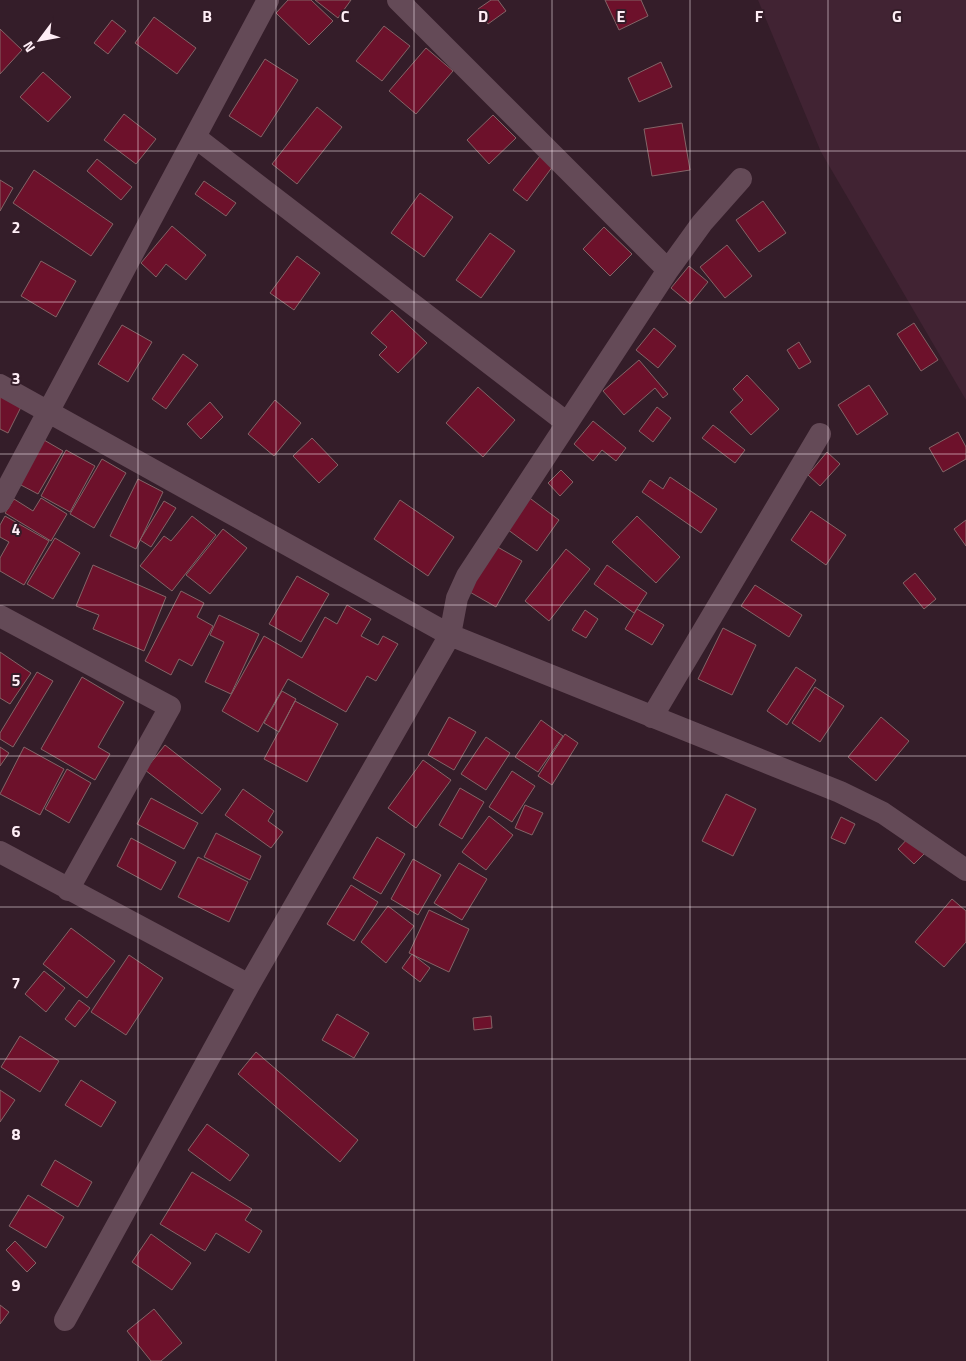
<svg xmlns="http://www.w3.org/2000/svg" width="966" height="1361" font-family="'Titillium Web',sans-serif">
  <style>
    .built { fill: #412333 }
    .building { fill: #6d112b; stroke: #836467 }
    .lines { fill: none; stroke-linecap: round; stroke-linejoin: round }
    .minor { stroke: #644a57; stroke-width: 22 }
    .grid { fill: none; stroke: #ffeef6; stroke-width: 1; stroke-opacity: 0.55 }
    .grid-label { font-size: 16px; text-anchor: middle; font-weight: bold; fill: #ffeef6; stroke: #341d29; stroke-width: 4; stroke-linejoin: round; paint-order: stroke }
  </style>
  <rect width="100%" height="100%" fill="#341d29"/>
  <path class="built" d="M 758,0 L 966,0 L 966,400 L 821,152 Z"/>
  <path class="building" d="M 288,0 L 311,0 L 333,21 L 309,45 L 276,13 Z
    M 315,0 L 351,0 L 338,18 Z
    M 491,0 L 498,0 L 506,11 L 488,24 L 478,9 Z
    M 605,0 L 641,0 L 648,16 L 619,30 Z
    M 154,17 L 196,48 L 177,74 L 135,43 Z
    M 112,20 L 126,31 L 108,54 L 94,43 Z
    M 384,26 L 410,46 L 382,81 L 356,61 Z
    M 0,29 L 22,50 L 0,74 Z
    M 426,48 L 453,71 L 416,114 L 389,91 Z
    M 265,59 L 298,80 L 261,137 L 229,116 Z
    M 661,62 L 672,87 L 639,102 L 628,78 Z
    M 43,72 L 71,97 L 48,122 L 20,97 Z
    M 317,107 L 342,127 L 297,184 L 272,164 Z
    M 124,114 L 156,139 L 136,164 L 104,140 Z
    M 493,115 L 516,138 L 489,164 L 467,140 Z
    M 682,123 L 690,170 L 652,176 L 644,129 Z
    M 540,156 L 553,166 L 527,201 L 513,190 Z
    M 97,159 L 132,187 L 121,200 L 87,171 Z
    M 34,170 L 113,224 L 91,256 L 13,203 Z
    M 0,180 L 13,188 L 0,211 Z
    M 204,181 L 236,203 L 226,216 L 195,194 Z
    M 420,193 L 453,217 L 424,257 L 391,233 Z
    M 763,201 L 786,233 L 759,252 L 736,220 Z
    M 172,226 L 206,255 L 186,280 L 166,264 L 156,277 L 141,263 Z
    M 604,227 L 632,254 L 610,276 L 583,249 Z
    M 490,233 L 515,251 L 481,298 L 456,280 Z
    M 727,245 L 752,276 L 725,298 L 700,267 Z
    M 297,256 L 320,273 L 294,310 L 270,293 Z
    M 41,261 L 76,281 L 56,317 L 21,296 Z
    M 689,266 L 708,282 L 690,304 L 671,288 Z
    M 392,310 L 427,343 L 398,373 L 379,355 L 387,347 L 371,333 Z
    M 914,323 L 938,360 L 921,371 L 897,334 Z
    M 122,325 L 152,342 L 128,382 L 98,364 Z
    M 654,328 L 676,346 L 658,368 L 636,350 Z
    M 799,342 L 811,362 L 799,369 L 787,350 Z
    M 183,354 L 198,365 L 166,409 L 152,399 Z
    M 639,360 L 668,394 L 663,398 L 655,388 L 624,415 L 603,391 Z
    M 747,375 L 779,409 L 751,435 L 730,412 L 743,400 L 733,389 Z
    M 869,385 L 888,414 L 857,435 L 838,405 Z
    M 478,387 L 515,420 L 483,457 L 446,423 Z
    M 0,396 L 21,407 L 8,433 L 0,429 Z
    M 275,400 L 301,423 L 274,456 L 248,434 Z
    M 210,402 L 223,417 L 201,439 L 187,424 Z
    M 657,407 L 671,418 L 653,442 L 639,431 Z
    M 593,421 L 626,448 L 616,461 L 602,450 L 593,461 L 574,444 Z
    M 713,425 L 745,450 L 735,463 L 702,438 Z
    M 958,432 L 966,447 L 966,459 L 943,472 L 929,448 Z
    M 312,438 L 338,465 L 319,483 L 293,456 Z
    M 44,440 L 63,451 L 38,494 L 19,484 Z
    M 66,450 L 95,466 L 70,512 L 41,496 Z
    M 827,452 L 840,464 L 820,486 L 808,475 Z
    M 102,459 L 126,473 L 94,528 L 70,514 Z
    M 561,470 L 573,482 L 560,496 L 548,483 Z
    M 670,477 L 717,509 L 701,533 L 642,492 L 650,480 L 663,489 Z
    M 138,479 L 163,492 L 136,549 L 110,536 Z
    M 523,493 L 559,520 L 537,551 L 500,524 Z
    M 41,498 L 67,514 L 51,541 L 5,513 L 14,499 L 33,511 Z
    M 400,500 L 454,537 L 428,576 L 374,539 Z
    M 164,501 L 176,508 L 151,547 L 140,540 Z
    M 811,511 L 846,535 L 826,565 L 791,540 Z
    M 5,516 L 49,541 L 24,585 L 0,571 L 0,558 L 9,542 L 0,537 L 0,525 Z
    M 192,516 L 216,535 L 172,591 L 140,566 L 164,536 L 171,541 Z
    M 637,516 L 680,557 L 656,583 L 612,542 Z
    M 966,520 L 966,546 L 954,529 Z
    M 223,529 L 247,548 L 210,594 L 186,575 Z
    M 55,538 L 80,553 L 53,599 L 27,584 Z
    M 487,541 L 522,561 L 496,607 L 461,587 Z
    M 566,549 L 590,569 L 549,621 L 525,601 Z
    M 93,565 L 166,597 L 144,651 L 93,629 L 99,615 L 76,606 Z
    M 607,565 L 647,593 L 634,613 L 594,584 Z
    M 915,573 L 936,599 L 924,609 L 903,583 Z
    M 297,576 L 329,594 L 301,642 L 269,624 Z
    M 755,585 L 802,615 L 789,637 L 741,606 Z
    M 181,591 L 204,603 L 197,617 L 213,626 L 192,666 L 179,659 L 171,675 L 145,661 Z
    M 347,605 L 371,619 L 361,636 L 378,645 L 383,636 L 398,644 L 376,681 L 367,676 L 346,712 L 288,679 L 258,732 L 222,711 L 264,636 L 302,658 L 325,617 L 337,624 Z
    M 637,609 L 664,625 L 652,645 L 625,629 Z
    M 585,610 L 598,619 L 586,638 L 572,630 Z
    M 219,615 L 259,634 L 231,694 L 205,682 L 224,642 L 210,635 Z
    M 723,628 L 756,645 L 732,695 L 698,679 Z
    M 0,652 L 31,673 L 10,704 L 0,698 Z
    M 796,667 L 816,680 L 787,725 L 767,711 Z
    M 37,672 L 53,681 L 13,747 L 0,739 L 0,733 Z
    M 82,677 L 124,702 L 98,747 L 110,754 L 95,780 L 41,749 Z
    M 815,687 L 844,706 L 820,742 L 792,723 Z
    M 282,691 L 296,699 L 279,732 L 264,723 Z
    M 295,701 L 338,724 L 307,782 L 264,759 Z
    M 449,717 L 476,732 L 454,770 L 428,755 Z
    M 881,717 L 909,741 L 876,781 L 848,757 Z
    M 541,720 L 563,736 L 538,772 L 515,757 Z
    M 565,734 L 578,743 L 552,785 L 538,776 Z
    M 486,737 L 510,753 L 486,790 L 461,774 Z
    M 165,745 L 221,789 L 202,814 L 145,770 Z
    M 0,747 L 9,753 L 0,766 Z
    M 24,747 L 64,769 L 40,815 L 0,794 Z
    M 423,760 L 451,780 L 416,828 L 388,808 Z
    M 67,769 L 91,783 L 69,823 L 45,809 Z
    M 512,771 L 535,786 L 512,822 L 489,807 Z
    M 460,788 L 484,802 L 462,839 L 439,825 Z
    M 243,789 L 274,811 L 268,821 L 283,832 L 271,848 L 225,815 Z
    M 726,794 L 756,809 L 733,856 L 702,841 Z
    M 151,798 L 198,823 L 184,849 L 137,824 Z
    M 525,805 L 543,813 L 532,835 L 515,828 Z
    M 489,816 L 513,835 L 486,870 L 462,852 Z
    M 841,817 L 855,824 L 845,844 L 831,838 Z
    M 216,833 L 261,856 L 250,880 L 204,857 Z
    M 377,837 L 405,854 L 381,894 L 353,878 Z
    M 909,837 L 926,852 L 914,864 L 898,849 Z
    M 131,838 L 176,862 L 161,890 L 117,866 Z
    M 198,857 L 248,882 L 229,922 L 178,897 Z
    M 413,859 L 441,875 L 418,915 L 391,899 Z
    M 459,863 L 487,879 L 462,920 L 434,903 Z
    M 351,885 L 378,902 L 354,941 L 327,924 Z
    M 952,899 L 966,911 L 966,942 L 944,967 L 915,942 Z
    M 388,906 L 414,926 L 386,963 L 361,942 Z
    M 429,910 L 469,929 L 449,972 L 409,953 Z
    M 71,928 L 115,961 L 87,998 L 43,964 Z
    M 412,954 L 430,968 L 420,982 L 402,968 Z
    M 129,955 L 163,978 L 126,1035 L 91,1012 Z
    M 44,971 L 65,988 L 46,1012 L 25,994 Z
    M 79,1000 L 90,1008 L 75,1027 L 65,1019 Z
    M 337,1014 L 369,1033 L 354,1058 L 322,1040 Z
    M 491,1016 L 492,1028 L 474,1030 L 473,1018 Z
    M 20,1036 L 59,1061 L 40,1092 L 1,1067 Z
    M 256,1052 L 358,1140 L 340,1162 L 238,1074 Z
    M 81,1080 L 116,1102 L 101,1127 L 65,1105 Z
    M 0,1090 L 15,1100 L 0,1122 Z
    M 207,1124 L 249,1155 L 230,1181 L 188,1150 Z
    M 55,1160 L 92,1182 L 78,1207 L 41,1185 Z
    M 192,1172 L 252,1209 L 245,1220 L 262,1231 L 249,1253 L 216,1233 L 205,1251 L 160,1224 Z
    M 28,1195 L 64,1217 L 46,1248 L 9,1226 Z
    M 151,1234 L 191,1263 L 172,1290 L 132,1262 Z
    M 15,1241 L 36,1263 L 27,1272 L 6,1250 Z
    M 0,1305 L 9,1312 L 0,1324 Z
    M 154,1309 L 182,1343 L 161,1361 L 151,1361 L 127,1331 Z"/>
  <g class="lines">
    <path class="minor" d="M 398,0 L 668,270
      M 195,137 L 567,423
      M 0,385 L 450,635 L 840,792 L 883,813 L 966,870
      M 0,502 L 268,0
      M 0,616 L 170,707 L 68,890
      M 652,717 L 820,434
      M 0,852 L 249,985
      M 65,1320 L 249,985 L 450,635 L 457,598 L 467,576 L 668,270 L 702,223 L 741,179"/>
  </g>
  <path class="grid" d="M 138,0 L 138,1361M 276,0 L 276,1361M 414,0 L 414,1361M 552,0 L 552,1361M 690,0 L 690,1361M 828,0 L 828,1361M 0,151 L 966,151M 0,302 L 966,302M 0,454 L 966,454M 0,605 L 966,605M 0,756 L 966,756M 0,907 L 966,907M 0,1059 L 966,1059M 0,1210 L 966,1210"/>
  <g class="grid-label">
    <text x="207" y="22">B</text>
    <text x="345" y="22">C</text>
    <text x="483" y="22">D</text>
    <text x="621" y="22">E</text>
    <text x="759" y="22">F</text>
    <text x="897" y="22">G</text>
    <text x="16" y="233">2</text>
    <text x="16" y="384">3</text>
    <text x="16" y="535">4</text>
    <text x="16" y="686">5</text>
    <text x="16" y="837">6</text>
    <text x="16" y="989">7</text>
    <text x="16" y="1140">8</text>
    <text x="16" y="1291">9</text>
  </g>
  <g transform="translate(40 40) rotate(238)" stroke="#341d29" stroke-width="4" paint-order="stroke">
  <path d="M0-4L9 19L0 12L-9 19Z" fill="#ffeef6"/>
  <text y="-8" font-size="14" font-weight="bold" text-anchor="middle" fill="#ffeef6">N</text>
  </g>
</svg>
